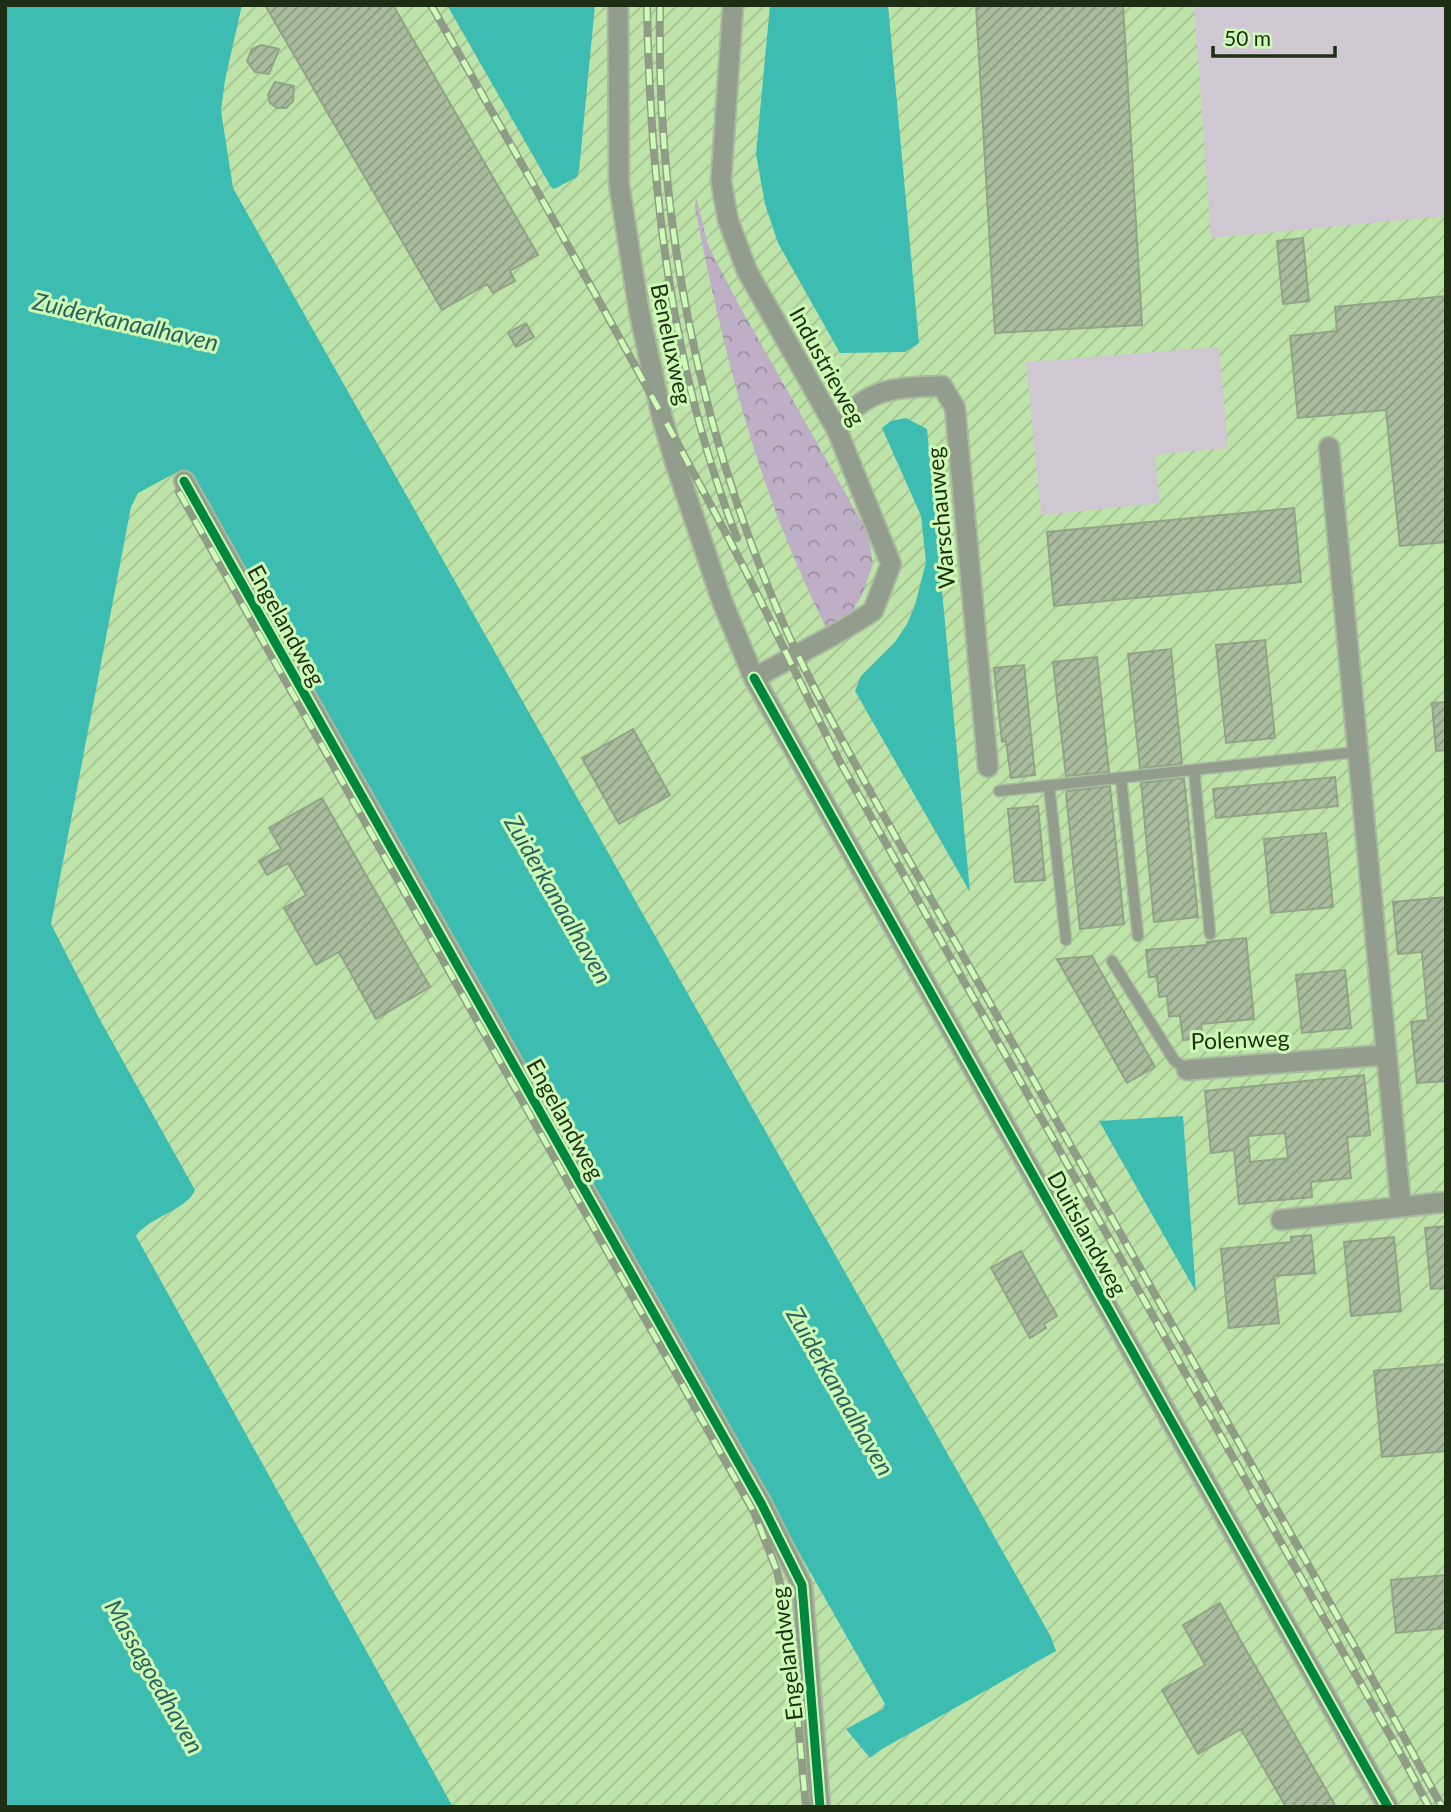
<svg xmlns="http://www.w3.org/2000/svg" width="1451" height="1812" font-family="Lato,sans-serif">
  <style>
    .industrial { fill: url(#industrial-furrows) }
    .green { fill: #cfc7d2 }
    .forest { fill: url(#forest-crowns) }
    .water { fill: #3dbdb2 }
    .building { fill: url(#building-hatch); stroke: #91a486; stroke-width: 2; fill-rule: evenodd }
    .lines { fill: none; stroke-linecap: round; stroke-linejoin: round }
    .lane-casing { stroke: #a9bb9e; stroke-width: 13 }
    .street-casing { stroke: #a9bb9e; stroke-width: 23 }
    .lane { stroke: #939d8e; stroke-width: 10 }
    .street { stroke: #939d8e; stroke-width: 19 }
    .rail-casing { stroke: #8f9d87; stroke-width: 8 }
    .rail { stroke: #cefbb5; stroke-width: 5; stroke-dasharray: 16; stroke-linecap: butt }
    .cycleway-casing { stroke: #cefbb5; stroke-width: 13 }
    .cycleway { stroke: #00873e; stroke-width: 9 }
    .labels { text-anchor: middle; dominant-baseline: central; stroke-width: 6; stroke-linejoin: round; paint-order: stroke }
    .street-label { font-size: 23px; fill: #1e2e14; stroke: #cefbb5 }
    .water-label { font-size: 24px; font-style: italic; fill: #296160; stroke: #cefbb5 }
  </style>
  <defs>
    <pattern id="industrial-furrows" width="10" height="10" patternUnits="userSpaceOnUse" patternTransform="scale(1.75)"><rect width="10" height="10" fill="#bee3a9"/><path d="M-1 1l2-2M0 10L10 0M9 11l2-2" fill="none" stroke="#a3c391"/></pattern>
    <pattern id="forest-crowns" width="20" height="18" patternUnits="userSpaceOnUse" patternTransform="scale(1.75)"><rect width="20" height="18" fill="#bfafc6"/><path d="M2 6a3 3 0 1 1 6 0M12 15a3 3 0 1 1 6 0" fill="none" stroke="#9b8fa0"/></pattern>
    <pattern id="building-hatch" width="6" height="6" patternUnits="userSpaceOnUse" patternTransform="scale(1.75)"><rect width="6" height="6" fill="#a9bc9e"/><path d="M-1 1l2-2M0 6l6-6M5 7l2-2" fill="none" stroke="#899980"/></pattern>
  </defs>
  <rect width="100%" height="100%" fill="#c6deb8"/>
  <path class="industrial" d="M 5,5 L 1446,5 L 1446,1807 L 404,1807 L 5,1039 Z"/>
  <path class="green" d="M 1194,5 L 1446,5 L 1446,216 L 1211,238 Z
    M 1219,347 L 1228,448 L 1155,455 L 1160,503 L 1041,515 L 1026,362 Z"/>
  <path class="forest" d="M 696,197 L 708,245 L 739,305 L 868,533 L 873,564 L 862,595 L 852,612 L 826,627 C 758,492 724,356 695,208 Z"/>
  <path class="water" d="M 5,5 L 242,5 L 225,80 L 221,111 L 233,188 L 1051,1637 L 1056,1651 L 882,1749 L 870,1758 L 846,1729 L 883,1709 L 885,1704 L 186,472 L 181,470 L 138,493 L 131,507 L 51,924 L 99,1018 L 195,1190 C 187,1210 149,1217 136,1236 L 453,1807 L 5,1807 Z
    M 447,5 L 595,5 L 579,171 L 577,177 L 554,189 L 551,187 Z
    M 770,5 L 888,5 L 919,343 L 905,352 L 840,353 L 778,243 L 765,204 L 756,154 Z
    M 906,418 L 927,429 L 970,892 L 855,691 L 861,676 L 895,642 L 907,624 L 915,605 L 926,562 L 921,516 L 882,428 L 891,421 Z
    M 1183,1116 L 1196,1292 L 1099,1121 Z"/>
  <path class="building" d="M 265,5 L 393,5 L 538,255 L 510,271 L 515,281 L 493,293 L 487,284 L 442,310 Z
    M 976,5 L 1123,5 L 1142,325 L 995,333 Z
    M 261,45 L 279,49 L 269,74 L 255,72 L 247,61 L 252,49 Z
    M 275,82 L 294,86 L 293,101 L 286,108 L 277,108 L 270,103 L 268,95 Z
    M 1303,238 L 1309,301 L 1283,304 L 1277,241 Z
    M 1446,296 L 1446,542 L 1400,546 L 1386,410 L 1298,418 L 1290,336 L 1337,331 L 1335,307 Z
    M 526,323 L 534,337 L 516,347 L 508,333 Z
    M 1294,508 L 1301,582 L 1054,606 L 1047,532 Z
    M 1265,640 L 1275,738 L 1226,743 L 1216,645 Z
    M 1171,649 L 1182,764 L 1140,768 L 1128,654 Z
    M 1097,657 L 1109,772 L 1066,776 L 1053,662 Z
    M 1024,665 L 1035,775 L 1011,778 L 1006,741 L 1002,742 L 994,668 Z
    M 1446,702 L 1446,750 L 1436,751 L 1432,703 Z
    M 633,729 L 670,795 L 619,824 L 582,758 Z
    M 1335,777 L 1338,806 L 1216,818 L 1213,789 Z
    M 1184,778 L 1198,917 L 1154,922 L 1141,783 Z
    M 1110,786 L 1124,924 L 1080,929 L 1066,794 L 1067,791 Z
    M 322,798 L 430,987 L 376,1019 L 339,952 L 316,965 L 284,908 L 306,895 L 288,863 L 267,875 L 259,861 L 281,849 L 269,828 Z
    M 1038,806 L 1045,880 L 1015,882 L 1008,809 Z
    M 1326,833 L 1333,907 L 1271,913 L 1264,839 Z
    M 1446,897 L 1446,1081 L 1417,1083 L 1411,1022 L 1428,1020 L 1422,952 L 1398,954 L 1393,902 Z
    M 1246,938 L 1254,1019 L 1201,1024 L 1203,1038 L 1183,1040 L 1180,1016 L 1169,1016 L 1167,996 L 1159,997 L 1157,977 L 1149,977 L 1146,950 L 1207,945 L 1207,942 Z
    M 1092,956 L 1155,1067 L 1127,1083 L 1057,959 Z
    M 1345,970 L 1351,1028 L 1302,1033 L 1296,975 Z
    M 1364,1075 L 1370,1135 L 1347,1137 L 1351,1178 L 1311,1182 L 1312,1197 L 1239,1204 L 1234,1150 L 1211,1153 L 1205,1091 ZM 1285,1133 L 1288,1158 L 1250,1162 L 1248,1136 Z
    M 1446,1226 L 1446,1288 L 1431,1289 L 1425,1228 Z
    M 1311,1235 L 1315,1273 L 1274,1276 L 1279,1323 L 1229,1328 L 1221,1249 L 1291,1242 L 1291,1237 Z
    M 1394,1237 L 1401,1311 L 1351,1316 L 1344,1242 Z
    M 1021,1251 L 1057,1316 L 1044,1324 L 1046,1328 L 1030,1338 L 991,1268 Z
    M 1446,1364 L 1446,1451 L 1382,1457 L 1374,1371 Z
    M 1446,1575 L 1446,1628 L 1396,1633 L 1391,1580 Z
    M 1220,1603 L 1238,1636 L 1336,1807 L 1286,1807 L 1241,1729 L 1198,1754 L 1162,1690 L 1205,1665 L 1183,1625 Z"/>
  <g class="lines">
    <defs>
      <path id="lane" d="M 1194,770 L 1210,934
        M 1121,778 L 1138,936
        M 1049,786 L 1066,940
        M 999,791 L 1357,752
        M 1112,961 L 1174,1060 L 1187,1070"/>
      <path id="street" d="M 618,5 L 619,184 L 639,311 L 662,417 L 675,462 L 722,601 L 754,678 L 1388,1807
        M 733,5 L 721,181 L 728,220 L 747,271 L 837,430 L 891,564 L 873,611 L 841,631 L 754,678
        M 837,430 C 843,423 849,415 855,408 C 878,386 913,387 942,386 L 955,408 L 988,767
        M 1329,447 L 1401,1207
        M 184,481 L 761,1503 L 802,1585 L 820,1807
        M 1187,1070 L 1385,1055
        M 1281,1220 L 1446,1202"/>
    </defs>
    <use href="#lane" class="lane-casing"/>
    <use href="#street" class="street-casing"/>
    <use href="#lane" class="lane"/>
    <use href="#street" class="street"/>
    <defs>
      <path id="rail" d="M 431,5 C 537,190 642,374 741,562 C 775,628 806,696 840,762 L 1404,1760 L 1429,1807
        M 647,5 C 650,186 671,369 737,538
        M 660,5 C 656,217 699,431 784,625 C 810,684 842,739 872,795 L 1361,1658 L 1442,1807
        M 179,492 L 754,1512 L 777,1571 L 789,1623 L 806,1807"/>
    </defs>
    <use href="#rail" class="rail-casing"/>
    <use href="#rail" class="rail"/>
    <defs>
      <path id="cycleway" d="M 184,481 L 761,1503 L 802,1585 L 820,1807
        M 754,678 L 1388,1807"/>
    </defs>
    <use href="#cycleway" class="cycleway-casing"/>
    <use href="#cycleway" class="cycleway"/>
  </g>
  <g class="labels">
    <g class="street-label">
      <text transform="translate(672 344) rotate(78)">Beneluxweg</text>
      <text transform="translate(828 366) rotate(61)">Industrieweg</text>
      <text transform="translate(940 518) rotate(-95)">Warschauweg</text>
      <text transform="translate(287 625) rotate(61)">Engelandweg</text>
      <text transform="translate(1240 1039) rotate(-2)">Polenweg</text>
      <text transform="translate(566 1119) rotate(61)">Engelandweg</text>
      <text transform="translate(1088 1233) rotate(61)">Duitslandweg</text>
      <text transform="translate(786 1654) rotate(-97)">Engelandweg</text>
    </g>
    <g class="water-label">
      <text transform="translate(126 321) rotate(13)">Zuiderkanaalhaven</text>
      <text transform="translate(559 899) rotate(60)">Zuiderkanaalhaven</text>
      <text transform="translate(841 1391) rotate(60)">Zuiderkanaalhaven</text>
      <text transform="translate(155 1676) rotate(60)">Massagoedhaven</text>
    </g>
  </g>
  <rect width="1451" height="1812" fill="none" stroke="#1e2e14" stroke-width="14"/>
  <path d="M1213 46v10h122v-10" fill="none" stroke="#1e2e14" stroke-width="3.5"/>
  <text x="1224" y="46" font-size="21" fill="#1e2e14" stroke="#cefbb5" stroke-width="5" paint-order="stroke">50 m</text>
</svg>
